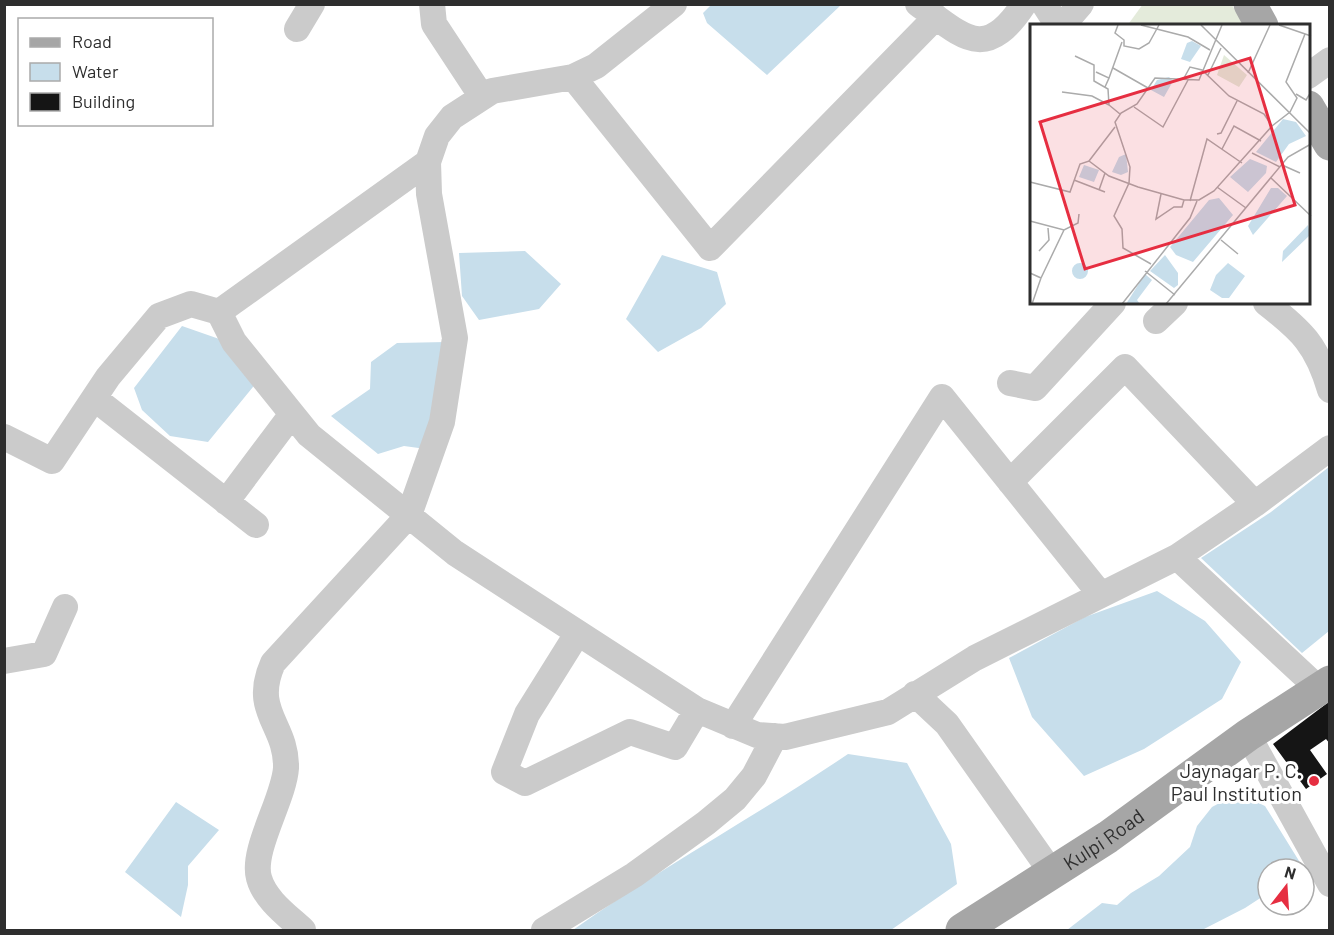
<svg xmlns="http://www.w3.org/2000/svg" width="1334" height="935" font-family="Barlow,sans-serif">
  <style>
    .green { fill: #e4ebdb }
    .water { fill: #c7deeb }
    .building { fill: #151515 }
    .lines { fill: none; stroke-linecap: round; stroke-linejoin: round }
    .minor { stroke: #cbcbcb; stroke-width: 26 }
    .major { stroke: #a6a6a6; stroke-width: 33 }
    .poi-dot { fill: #e62e41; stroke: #fff; stroke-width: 2 }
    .labels { text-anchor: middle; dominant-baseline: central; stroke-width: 6; stroke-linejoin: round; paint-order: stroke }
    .poi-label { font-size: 20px; fill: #2e2e2e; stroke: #fff; text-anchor: end }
    .street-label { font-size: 20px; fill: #2e2e2e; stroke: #fff }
    .inset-road { fill: none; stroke: #ababab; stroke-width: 1.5 }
    .view { fill: #e62e41; fill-opacity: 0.15; stroke: #e62e41; stroke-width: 3 }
    .inset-edge { fill: none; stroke: #2e2e2e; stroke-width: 3 }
  </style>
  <rect width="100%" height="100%" fill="#fff"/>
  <path class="green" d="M 1143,4 L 1232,5 L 1244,25 L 1127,26 Z"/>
  <path class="water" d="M 712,4 L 841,4 L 841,5 L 767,75 L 707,23 L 703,13 Z
    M 525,251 L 561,284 L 539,309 L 479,320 L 462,296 L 459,253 Z
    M 662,255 L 717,272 L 726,304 L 701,328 L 658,352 L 626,319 Z
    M 182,326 L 225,341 L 257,382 L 208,442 L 170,436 L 142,410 L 134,388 Z
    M 446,342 L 426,449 L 404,446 L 378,454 L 331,416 L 370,389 L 371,362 L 397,343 Z
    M 1329,467 L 1329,631 L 1302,653 L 1201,558 L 1271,512 Z
    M 1157,591 L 1205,621 L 1241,662 L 1222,699 L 1144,749 L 1084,776 L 1032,717 L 1009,658 L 1085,617 Z
    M 848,754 L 907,763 L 951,844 L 957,884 L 891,930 L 573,930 C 662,867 758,815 848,754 Z
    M 1229,798 L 1252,800 L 1265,806 L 1304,869 L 1268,869 L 1268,893 L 1245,908 L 1202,930 L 1067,930 L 1102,903 L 1117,905 L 1131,893 L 1159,876 L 1190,847 L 1197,826 L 1212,807 Z
    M 176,802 L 219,830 L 188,866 L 188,885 L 181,917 L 125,872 Z"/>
  <path class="building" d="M 1330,701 L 1330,744 L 1326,739 L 1310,750 L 1327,774 L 1306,789 L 1273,744 Z"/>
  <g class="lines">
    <path class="minor" d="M 432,4 L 434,24 L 482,97
      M 918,4 C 964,37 985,63 1024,4
      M 1044,4 L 1058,26
      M 1062,26 L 1081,4
      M 297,29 L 312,4
      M 1308,76 L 1330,60
      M 573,77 L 710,248 L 936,17
      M 1266,303 C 1302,331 1317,345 1330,390
      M 219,312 L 428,162
      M 1156,321 L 1175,303
      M 1010,383 L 1035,388 L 1113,303
      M 94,398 L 256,525
      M 4,437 L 52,461 L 108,377 L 159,316 L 191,304 L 219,312 L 234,342 L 309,435 L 455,553 L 697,710 L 757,735 L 785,737 L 888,712 L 975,658 L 1177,557 L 1255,504 L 1330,448
      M 1010,482 L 1125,367 L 1255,504
      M 226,502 L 292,414
      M 1177,557 L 1319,689
      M 577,634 L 527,714 L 504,772 L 525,783 L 630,732 L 675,747 L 697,710
      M 4,661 L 44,654 L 65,607
      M 915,694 L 947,724 L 1052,873
      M 733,726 L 942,397 L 1101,595
      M 1248,735 L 1330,884
      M 303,930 C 288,916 265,900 259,878 C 251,850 284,799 286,768 C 287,724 251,712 273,663 L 409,515 L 442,422 L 455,338 L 429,194 L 428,162 L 437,136 L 452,117 L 492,91 L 573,77 L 596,66 L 674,4
      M 544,930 L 634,875 L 706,823 L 735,799 L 754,776 L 775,736"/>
    <g class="major">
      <path d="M 1250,4 L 1262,26"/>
      <path d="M 1308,107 L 1330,144"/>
      <path id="s1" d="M 962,930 L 1108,837 L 1248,735 L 1330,682"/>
    </g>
  </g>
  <circle class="poi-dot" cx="1314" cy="781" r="6"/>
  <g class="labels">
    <g class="poi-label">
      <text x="1302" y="770">Jaynagar P. C.<tspan x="1302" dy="23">Paul Institution</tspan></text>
    </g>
    <g class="street-label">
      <text stroke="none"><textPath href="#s1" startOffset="168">Kulpi Road</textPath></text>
    </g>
  </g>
  <g transform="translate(1030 24)">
    <rect width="280" height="280" fill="#fff"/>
    <path d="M 194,31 L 217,51 L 209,63 L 187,51 Z" fill="#e4ebdb"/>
    <path d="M 162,17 L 171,22 L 160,38 L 151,35 L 157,19 ZM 139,53 L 143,57 L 134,73 L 121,66 L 127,56 ZM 253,95 L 266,98 L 276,112 L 259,120 L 246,138 L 226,128 ZM 96,130 L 98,148 L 91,151 L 82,148 L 89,133 ZM 220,135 L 237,142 L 236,149 L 218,168 L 200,153 ZM 54,141 L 69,146 L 64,158 L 49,153 ZM 241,164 L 248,164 L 257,172 L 223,211 L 218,202 ZM 189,174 L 203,191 L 163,238 L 146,231 L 140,223 L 179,176 ZM 278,201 L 280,211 L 252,238 L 253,227 ZM 135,231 L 148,249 L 148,261 L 144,264 L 120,247 ZM 198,239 L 215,252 L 199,274 L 192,274 L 180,266 L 186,251 ZM42 247a8 8 0 1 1 16 0a8 8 0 1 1-16 0ZM 115,250 L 122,256 L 107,276 L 110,280 L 96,280 Z" fill="#c7deeb"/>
    <path class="inset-road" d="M 88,1 L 85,9 L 94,16 L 94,22 L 109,25 L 119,19 L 129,1M 111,1 L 158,13 L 180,26M 171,1 L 281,110M 249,1 L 281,12M 45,32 L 64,41 L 64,57 L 78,65 L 79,81 L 90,90M 83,44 L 118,64M 66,48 L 79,54 L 75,63M 218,49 L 240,1M 178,51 L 191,24M 79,54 L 92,18M 154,54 L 160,43 L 172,46 L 199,72 L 234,90 L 242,102M 32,68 L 62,72 L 79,81M 266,70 L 276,76 L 281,68M 104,83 L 133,103 L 158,56M 187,110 L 191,109 L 207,77M 192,125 L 204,102 L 231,117M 222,129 L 250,143M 59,137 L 85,103M 252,141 L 270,149M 241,154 L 281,192M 44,156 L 75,168M 0,158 L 40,168 L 50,140 L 59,137 L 79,152 L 108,163 L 154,176 L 169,176 L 184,167 L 242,102 L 260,88 L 267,74 L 256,58 L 275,10M 187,163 L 216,184M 69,166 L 75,149M 131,170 L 126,195 L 144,183 L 152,183 L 154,176M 160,177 L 177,115 L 212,139M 0,197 L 34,206 L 48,199 L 49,190M 191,216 L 208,230M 9,227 L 19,216 L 18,204M 121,240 L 93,224 L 92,205 L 84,192 L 99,159 L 100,143 L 85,98 L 91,89 L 107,80 L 125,54 L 169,56 L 192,1M 115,247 L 145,271M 0,249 L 11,254 L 2,280M 11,254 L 34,206M 92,280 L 160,194 L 167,177M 136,280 L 258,133 L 281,120"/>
    <path class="view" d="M 220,34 L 265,181 L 55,245 L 10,98 Z"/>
    <rect width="280" height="280" class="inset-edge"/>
  </g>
  <rect width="1334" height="935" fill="none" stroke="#2e2e2e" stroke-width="12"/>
  <rect x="18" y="18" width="195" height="108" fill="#ffffff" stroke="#ababab" stroke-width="1.5"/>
  <rect x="30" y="38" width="30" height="9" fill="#a6a6a6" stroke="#ababab" stroke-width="1.5"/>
  <text x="72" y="48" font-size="18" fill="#2e2e2e">Road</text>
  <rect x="30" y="63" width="30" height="18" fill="#c7deeb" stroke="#ababab" stroke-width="1.5"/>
  <text x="72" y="78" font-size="18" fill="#2e2e2e">Water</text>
  <rect x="30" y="93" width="30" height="18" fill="#151515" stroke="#ababab" stroke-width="1.5"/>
  <text x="72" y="108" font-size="18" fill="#2e2e2e">Building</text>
  <g transform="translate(1286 887) rotate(17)"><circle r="28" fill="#ffffff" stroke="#ababab" stroke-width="1.5"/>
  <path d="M0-4.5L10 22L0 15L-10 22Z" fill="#e62e41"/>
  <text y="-9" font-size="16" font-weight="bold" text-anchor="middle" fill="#2e2e2e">N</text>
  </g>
</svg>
